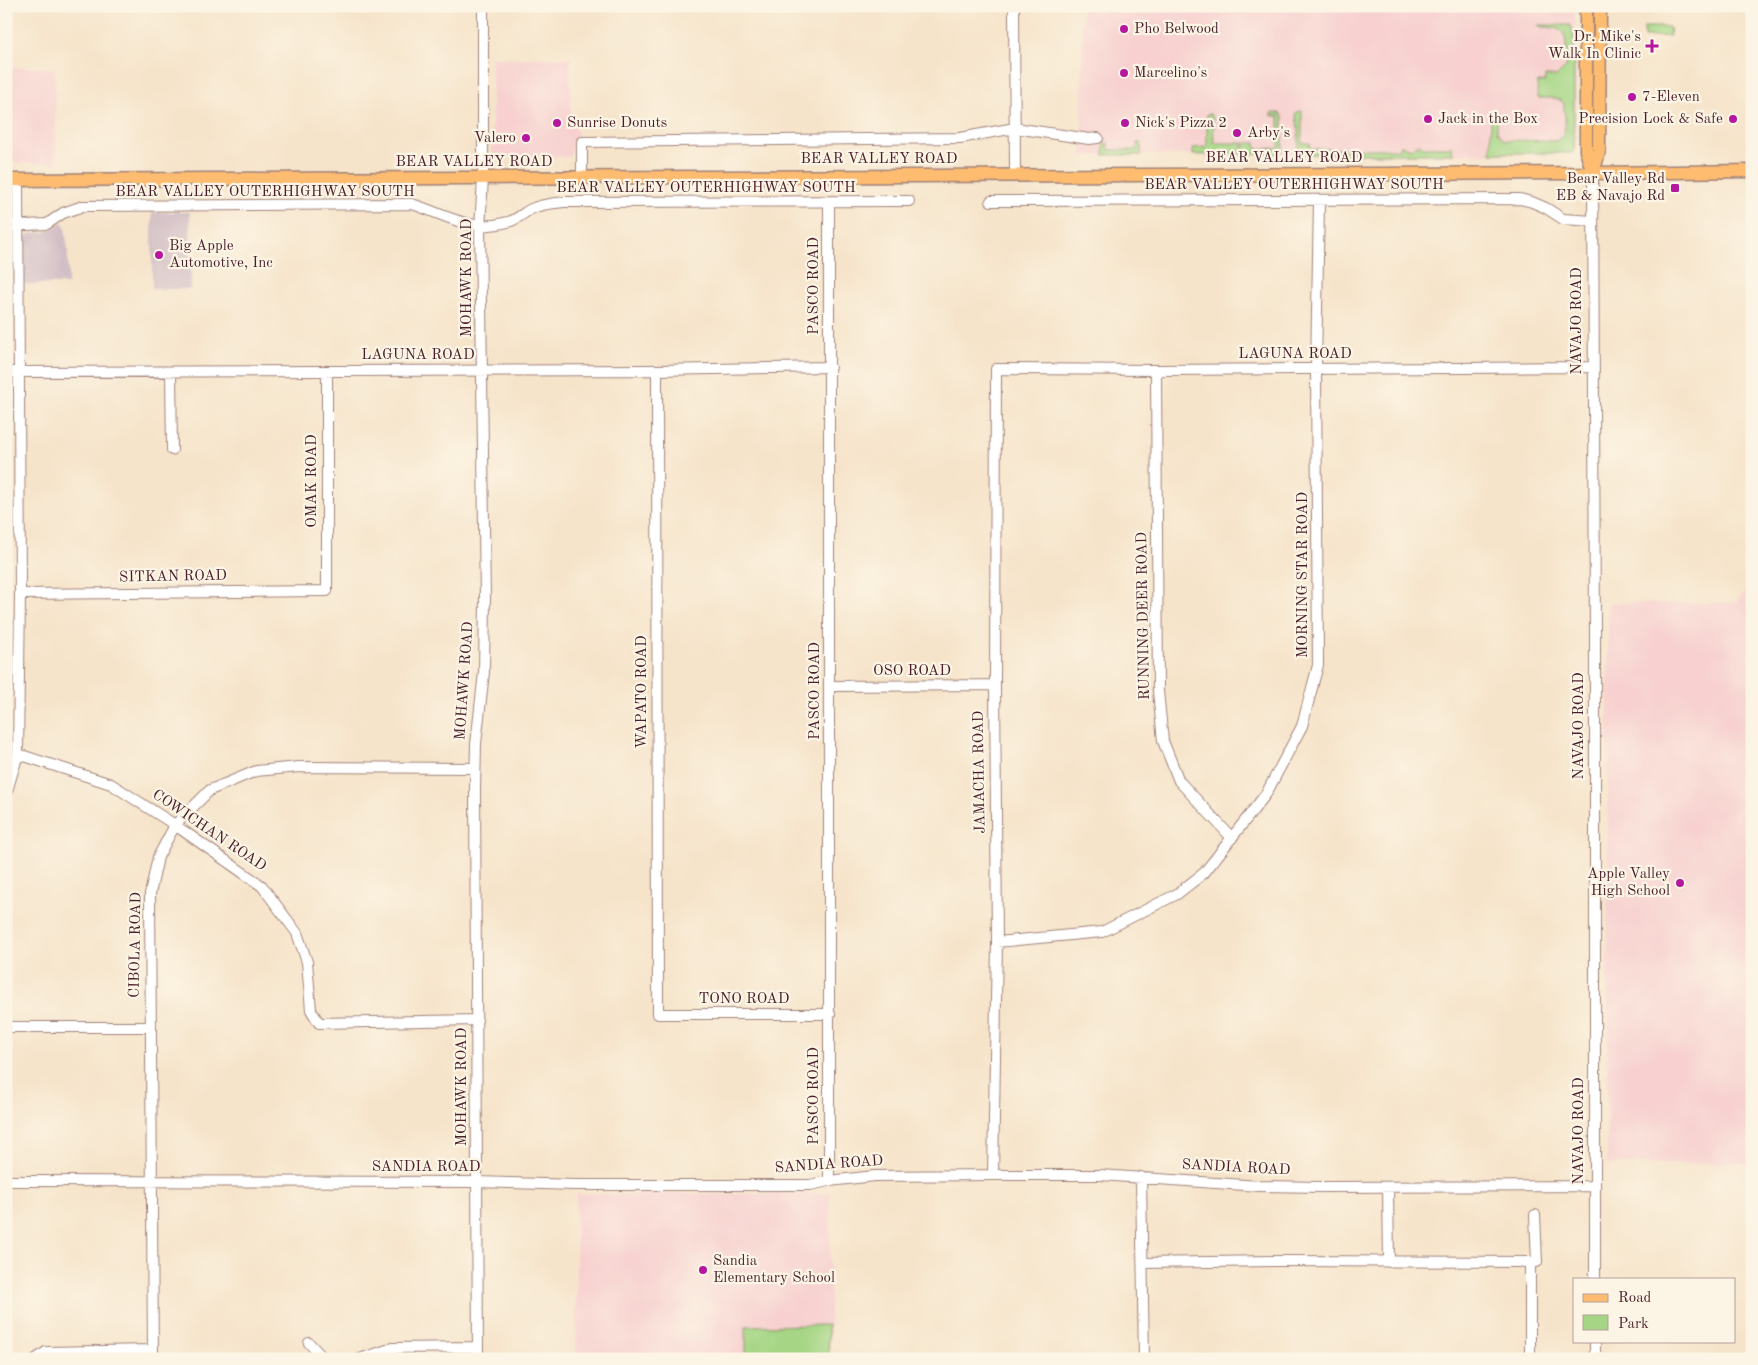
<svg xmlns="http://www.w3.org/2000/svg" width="1758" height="1365" font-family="'Old Standard TT',serif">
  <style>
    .built { fill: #f7d0cf }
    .industrial { fill: #d2bec5 }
    .green { fill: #a6d685; stroke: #787a58 }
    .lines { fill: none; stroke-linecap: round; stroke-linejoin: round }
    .minor-casing { stroke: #a0827a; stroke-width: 12 }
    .major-casing { stroke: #a0827a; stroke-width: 15 }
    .minor { stroke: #fff; stroke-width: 10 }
    .major { stroke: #fdbc70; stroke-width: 12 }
    .poi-dot { fill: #b5179e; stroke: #fcf5e5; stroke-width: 2 }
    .labels { text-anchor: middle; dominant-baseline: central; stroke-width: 4.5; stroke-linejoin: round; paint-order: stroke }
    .poi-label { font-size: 15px; fill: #4a1f2b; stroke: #fcf5e5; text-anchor: start }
    .street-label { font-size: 15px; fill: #4a1f2b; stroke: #fcf5e5 }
  </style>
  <rect width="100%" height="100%" fill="#fcf5e5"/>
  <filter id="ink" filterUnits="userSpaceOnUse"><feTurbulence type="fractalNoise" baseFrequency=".02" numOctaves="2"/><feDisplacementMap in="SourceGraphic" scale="10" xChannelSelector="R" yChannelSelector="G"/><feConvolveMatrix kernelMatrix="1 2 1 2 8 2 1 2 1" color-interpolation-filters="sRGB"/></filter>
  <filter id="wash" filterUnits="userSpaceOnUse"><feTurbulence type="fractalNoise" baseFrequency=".0096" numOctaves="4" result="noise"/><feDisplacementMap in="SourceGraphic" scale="20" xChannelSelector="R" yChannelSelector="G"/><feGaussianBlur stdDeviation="1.12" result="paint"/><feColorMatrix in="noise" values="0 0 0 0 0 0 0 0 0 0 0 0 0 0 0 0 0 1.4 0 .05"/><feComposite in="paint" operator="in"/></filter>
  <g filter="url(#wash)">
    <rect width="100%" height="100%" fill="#f6e4ca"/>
    <path class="built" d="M 1082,6 L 1575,6 L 1576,153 L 1082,155 Z
      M 492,58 L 570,58 L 571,127 L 576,128 L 578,135 L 573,141 L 570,154 L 568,157 L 498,157 L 494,156 L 492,152 Z
      M 6,68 L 55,68 L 56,163 L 6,163 Z
      M 1752,583 L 1752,1163 L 1607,1164 L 1608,603 L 1736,603 Z
      M 830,1193 L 830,1359 L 576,1359 L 576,1194 Z"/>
    <path class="industrial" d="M 152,212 L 190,212 L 191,289 L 152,289 Z
      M 62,222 L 65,227 L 68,251 L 68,284 L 23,284 L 24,242 L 25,237 L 31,233 L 46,232 Z
      M 6,233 L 11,233 L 11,287 L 8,289 L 6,290 Z"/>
    <path class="green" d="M 1538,25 L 1570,25 L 1570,28 L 1574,31 L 1574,150 L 1572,153 L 1491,153 L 1491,112 L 1494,110 L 1497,114 L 1497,132 L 1504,140 L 1555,141 C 1570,137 1564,116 1564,104 C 1558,95 1548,99 1538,98 L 1537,92 L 1538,82 L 1545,82 L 1545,76 L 1557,76 L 1566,67 C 1567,60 1567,53 1566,47 C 1566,26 1556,28 1539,27 Z
      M 1644,27 L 1669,27 L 1670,36 L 1644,37 Z
      M 1302,111 L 1302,143 L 1310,143 L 1310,149 L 1400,149 L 1401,145 L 1411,149 L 1419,144 L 1423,147 L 1452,147 L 1453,154 L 1305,154 L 1302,150 L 1299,150 L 1298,128 L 1296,115 L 1297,112 Z
      M 1272,113 L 1280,113 L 1283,117 L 1283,151 L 1279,151 L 1276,154 L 1245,154 L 1245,143 L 1256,143 L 1257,149 L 1279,148 L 1279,116 L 1272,116 Z
      M 1207,114 L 1211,114 L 1213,118 L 1214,142 L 1218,143 L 1243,143 L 1243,154 L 1193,155 L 1193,148 L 1207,147 Z
      M 1104,143 L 1108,143 L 1109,150 L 1137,150 L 1137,143 L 1141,143 L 1141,155 L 1104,155 Z
      M 828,1325 L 829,1359 L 746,1359 L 746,1326 Z"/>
  </g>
  <g filter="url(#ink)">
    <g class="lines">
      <defs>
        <path id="minor" d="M 1014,6 L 1015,175
          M 1593,173 L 1595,635 L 1595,1279
          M 582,177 L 582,142 L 960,138 L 1015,128 L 1089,139 L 1098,138
          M 991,201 L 1520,199 L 1532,202 L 1546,208 L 1563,219 L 1593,221
          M 829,202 L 829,1181
          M 6,226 L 47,224 L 63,213 L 83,206 L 412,204 C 447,215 470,233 508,222 C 517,220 523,213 531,209 C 541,204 554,203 565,202 L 909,201
          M 657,370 L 658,1014 L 830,1014
          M 1156,370 L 1158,691 L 1163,741 L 1179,781 L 1232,838
          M 6,372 L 657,370 L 830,367
          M 171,372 L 172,450
          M 20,594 L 327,591 L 327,371
          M 830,686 L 995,685
          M 18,754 L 111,784 L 175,825 L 262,886 L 297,933 L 307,962 L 311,1010 L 319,1023 L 477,1020
          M 6,794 L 18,754 L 20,594 L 18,180
          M 997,942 L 1102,932 L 1177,894 L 1204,873 L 1266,794 L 1302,726 L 1318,665 L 1316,369 L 1319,201
          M 6,1027 L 150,1027
          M 993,1175 L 997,942 L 995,685 L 996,369 L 1156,370 L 1594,367
          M 1141,1177 L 1144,1359
          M 6,1181 L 478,1182 L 575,1185 L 810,1185 L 829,1181 L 875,1176 L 993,1175 L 1100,1175 L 1259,1186 L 1322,1187 L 1595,1186
          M 1388,1187 L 1389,1262
          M 1143,1263 L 1273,1261 L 1530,1262
          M 1595,1341 L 1595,1359
          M 309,1343 L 324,1359
          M 36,1359 L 46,1352 L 153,1350
          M 153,1359 L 150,894 L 158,857 L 175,825 L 210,790 L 256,771 L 299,767 L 475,768
          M 360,1359 L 393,1348 L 478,1347
          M 478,1359 L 475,789 L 476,744 L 484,672 L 485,600 L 480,227 L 483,179 L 483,6
          M 1530,1359 L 1530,1262 L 1537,1262 L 1535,1215"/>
        <path id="major" d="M 1586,6 L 1586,151 L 1593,173
          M 1593,173 L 1599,152 L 1600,6
          M 6,180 L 1593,173 L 1752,171"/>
      </defs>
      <use href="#minor" class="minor-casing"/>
      <use href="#major" class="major-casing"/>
      <use href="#minor" class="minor"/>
      <use href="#major" class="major"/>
    </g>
  </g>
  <g class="poi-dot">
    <circle cx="1124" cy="29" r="5"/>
    <path d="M1649.5 38.5h5v5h5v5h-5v5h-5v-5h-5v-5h5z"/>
    <circle cx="1124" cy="73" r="5"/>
    <circle cx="1632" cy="97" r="5"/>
    <circle cx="1428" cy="119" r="5"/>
    <circle cx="1733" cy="119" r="5"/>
    <circle cx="557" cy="123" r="5"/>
    <circle cx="1125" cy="123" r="5"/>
    <circle cx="1237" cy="133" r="5"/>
    <circle cx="526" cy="138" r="5"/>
    <rect x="1670" y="183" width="10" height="10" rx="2.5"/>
    <circle cx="159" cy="255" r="5"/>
    <circle cx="1680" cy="883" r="5"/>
    <circle cx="703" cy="1270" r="5"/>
  </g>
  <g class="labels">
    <g class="poi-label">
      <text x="1134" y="29">Pho Belwood</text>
      <text x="1641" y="37" text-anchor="end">Dr. Mike's<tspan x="1641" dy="17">Walk In Clinic</tspan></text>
      <text x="1134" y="73">Marcelino's</text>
      <text x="1642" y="97">7-Eleven</text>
      <text x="1438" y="119">Jack in the Box</text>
      <text x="1723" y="119" text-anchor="end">Precision Lock &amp; Safe</text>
      <text x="567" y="123">Sunrise Donuts</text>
      <text x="1135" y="123">Nick's Pizza 2</text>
      <text x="1247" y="133">Arby's</text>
      <text x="516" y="138" text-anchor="end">Valero</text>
      <text x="1665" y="179" text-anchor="end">Bear Valley Rd<tspan x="1665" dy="17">EB &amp; Navajo Rd</tspan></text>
      <text x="169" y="246">Big Apple<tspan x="169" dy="17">Automotive, Inc</tspan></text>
      <text x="1670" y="874" text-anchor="end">Apple Valley<tspan x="1670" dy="17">High School</tspan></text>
      <text x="713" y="1261">Sandia<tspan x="713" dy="17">Elementary School</tspan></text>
    </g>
    <g class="street-label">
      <text x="1284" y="158">BEAR VALLEY ROAD</text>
      <text x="879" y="159">BEAR VALLEY ROAD</text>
      <text x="474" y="162">BEAR VALLEY ROAD</text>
      <text x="1294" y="185">BEAR VALLEY OUTERHIGHWAY SOUTH</text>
      <text x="706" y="188">BEAR VALLEY OUTERHIGHWAY SOUTH</text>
      <text x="265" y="192">BEAR VALLEY OUTERHIGHWAY SOUTH</text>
      <text transform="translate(467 278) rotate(-90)">MOHAWK ROAD</text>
      <text transform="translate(814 286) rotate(-90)">PASCO ROAD</text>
      <text transform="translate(1577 321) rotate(-90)">NAVAJO ROAD</text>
      <text x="1295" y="354">LAGUNA ROAD</text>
      <text x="418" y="355">LAGUNA ROAD</text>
      <text transform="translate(312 481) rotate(-90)">OMAK ROAD</text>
      <text transform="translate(1303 575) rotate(-90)">MORNING STAR ROAD</text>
      <text transform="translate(173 577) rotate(-1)">SITKAN ROAD</text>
      <text transform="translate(1144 616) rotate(-91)">RUNNING DEER ROAD</text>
      <text x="912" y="671">OSO ROAD</text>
      <text transform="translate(465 681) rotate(-86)">MOHAWK ROAD</text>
      <text transform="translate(815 691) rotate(-90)">PASCO ROAD</text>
      <text transform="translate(642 692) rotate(-90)">WAPATO ROAD</text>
      <text transform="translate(1579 726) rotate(-90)">NAVAJO ROAD</text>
      <text transform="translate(980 772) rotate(-91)">JAMACHA ROAD</text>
      <text transform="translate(209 831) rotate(34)">COWICHAN ROAD</text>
      <text transform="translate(136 945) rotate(-89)">CIBOLA ROAD</text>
      <text x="744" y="999">TONO ROAD</text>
      <text transform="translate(462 1087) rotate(-90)">MOHAWK ROAD</text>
      <text transform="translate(814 1096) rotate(-90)">PASCO ROAD</text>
      <text transform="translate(1579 1131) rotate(-90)">NAVAJO ROAD</text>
      <text transform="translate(829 1165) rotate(-4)">SANDIA ROAD</text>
      <text x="426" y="1167">SANDIA ROAD</text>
      <text transform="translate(1236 1168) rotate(3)">SANDIA ROAD</text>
    </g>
  </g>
  <rect width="1758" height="1365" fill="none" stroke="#fcf5e5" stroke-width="25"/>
  <rect x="1573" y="1278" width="162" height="65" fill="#fcf5e5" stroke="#b59f9b"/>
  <rect x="1583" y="1294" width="25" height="8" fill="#fdbc70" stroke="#b59f9b"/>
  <text x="1618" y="1302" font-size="15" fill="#4a1f2b">Road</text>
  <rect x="1583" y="1315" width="25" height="15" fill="#a6d685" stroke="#b59f9b"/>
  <text x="1618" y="1328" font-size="15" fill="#4a1f2b">Park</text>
</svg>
